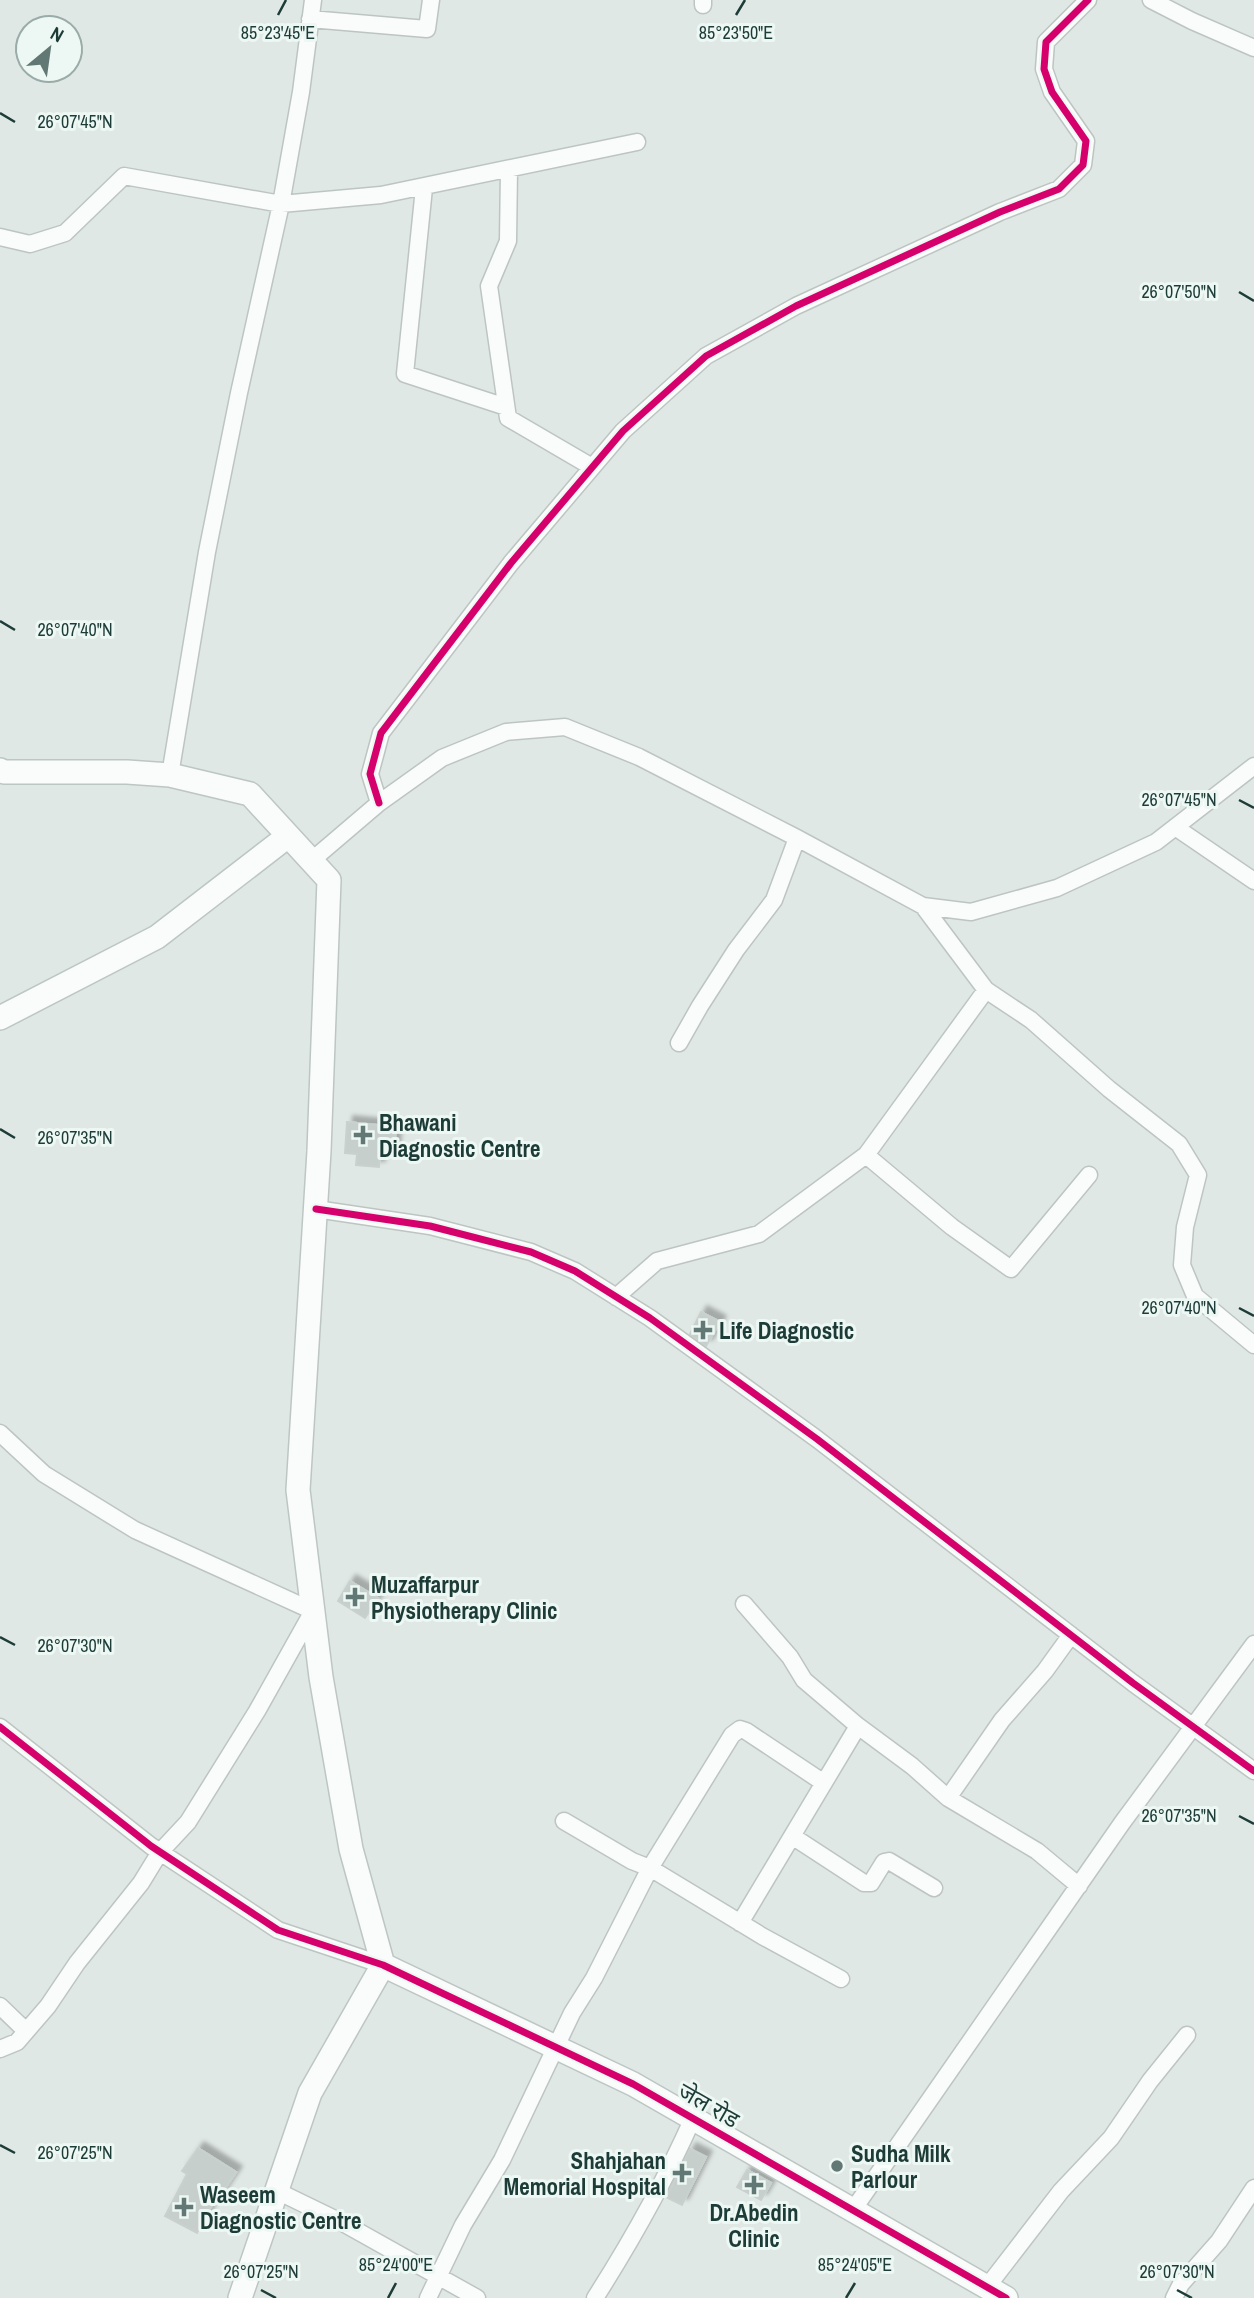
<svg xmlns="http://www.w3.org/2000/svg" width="1254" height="2298" font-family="'Archivo Narrow','Noto Sans Devanagari',sans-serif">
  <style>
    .building { fill: #c7cfcc; stroke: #c9d1ce; stroke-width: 2; filter: url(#shadow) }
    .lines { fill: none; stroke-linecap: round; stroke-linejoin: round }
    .street-casing { stroke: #bdc5c2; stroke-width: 19 }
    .secondary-casing { stroke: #bcc6c3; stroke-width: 26 }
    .street { stroke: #fafcfb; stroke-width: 16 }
    .secondary { stroke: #fafcfb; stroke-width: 23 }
    .cycleway-casing { stroke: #edf7f3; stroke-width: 11 }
    .cycleway { stroke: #d6006c; stroke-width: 7 }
    .ticks { fill: none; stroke: #1d3c37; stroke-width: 2.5 }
    .poi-dot { fill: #617874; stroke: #edf7f3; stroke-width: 2.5 }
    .labels { text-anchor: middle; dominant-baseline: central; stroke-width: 6; stroke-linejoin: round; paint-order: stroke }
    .poi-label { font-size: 23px; font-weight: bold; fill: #1d3c37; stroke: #edf7f3; text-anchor: start }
    .street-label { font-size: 23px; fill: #1d3c37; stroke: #edf7f3 }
    .ticks-label { font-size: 18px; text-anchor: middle; fill: #1d3c37; stroke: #edf7f3; stroke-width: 6; stroke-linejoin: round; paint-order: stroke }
  </style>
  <defs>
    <filter id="shadow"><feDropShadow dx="6" dy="-6" stdDeviation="2" flood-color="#0004"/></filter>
  </defs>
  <rect width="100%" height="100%" fill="#e0e8e5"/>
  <path class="building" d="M 347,1122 L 396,1127 L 394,1151 L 381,1150 L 379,1167 L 356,1165 L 357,1154 L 345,1153 Z
    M 701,1312 L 720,1322 L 706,1346 L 690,1334 Z
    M 350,1581 L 378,1598 L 365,1618 L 338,1601 Z
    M 198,2148 L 236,2172 L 220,2196 L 218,2194 L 197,2233 L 165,2216 L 187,2174 L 182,2171 Z
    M 690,2149 L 706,2157 L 682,2205 L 666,2197 Z
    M 747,2170 L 771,2183 L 761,2200 L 737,2187 Z"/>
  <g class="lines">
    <defs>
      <path id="street" d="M 703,0 L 703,5
        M 1151,0 L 1192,21 L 1254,48
        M 310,19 L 427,29 L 431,0
        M 509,170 L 508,241 L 489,286 L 508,418 L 592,467
        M 424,188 L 405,374 L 506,407
        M 0,237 L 30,244 L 65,233 L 124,176 L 281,204 L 381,195 L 637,142
        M 170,775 L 207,552 L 239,393 L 281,204 L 301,92 L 313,0
        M 379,803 L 370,774 L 381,733 L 511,563 L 623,431 L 706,356 L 796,306 L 1000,212 L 1059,189 L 1083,165 L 1086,141 L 1052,92 L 1044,69 L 1046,42 L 1088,0
        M 1175,827 L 1254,881
        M 311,861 L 379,803 L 442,758 L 506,732 L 565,727 L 639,757 L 797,838 L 923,906 L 971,912 L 1057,888 L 1156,842 L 1254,766
        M 923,906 L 986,990 L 1031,1020 L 1109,1089 L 1179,1144 L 1198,1175 L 1185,1227 L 1182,1265 L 1195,1296 L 1254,1345
        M 679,1043 L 700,1006 L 736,950 L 774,900 L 797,838
        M 866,1155 L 952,1227 L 1011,1269 L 1089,1175
        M 316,1209 L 430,1226 L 531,1252 L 575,1271 L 650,1318 L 817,1439 L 1133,1683 L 1254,1771
        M 616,1297 L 657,1261 L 759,1234 L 866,1155 L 986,990
        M 0,1433 L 44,1474 L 135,1530 L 313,1611 L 257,1711 L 188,1822 L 160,1852 L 141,1883 L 77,1963 L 48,2006 L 17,2042 L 0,2049
        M 744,1604 L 790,1657 L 804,1680 L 858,1726 L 912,1766 L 948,1798 L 1037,1851 L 1079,1886
        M 0,1727 L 151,1846 L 278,1930 L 383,1965
        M 948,1798 L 1002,1720 L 1045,1671 L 1071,1635
        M 564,1821 L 632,1861 L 650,1868 L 762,1936 L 841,1979
        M 792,1836 L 864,1883 L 871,1883 L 884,1862 L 889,1861 L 934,1888
        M 740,1923 L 858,1726
        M 0,2006 L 26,2031
        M 277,2191 L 343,2223 L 477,2298
        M 853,2210 L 1122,1823 L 1254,1644
        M 987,2287 L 1061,2191 L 1111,2138 L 1150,2081 L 1187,2035
        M 428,2298 L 463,2225 L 502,2160 L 572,2013 L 594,1978 L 650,1868 L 732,1735 L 740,1729 L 746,1731 L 824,1783
        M 595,2298 C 632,2240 665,2181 693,2118
        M 1174,2298 L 1181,2284 L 1219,2241 L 1254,2188"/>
      <path id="secondary" d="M 0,770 L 4,772 L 127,772 L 170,775 L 250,794 L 329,880 L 319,1151 L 298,1490 L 321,1677 L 351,1849 L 383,1965 L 310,2093 L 240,2298
        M 0,1018 L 157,937 L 288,836
        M 383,1965 L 633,2084 L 1006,2298"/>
    </defs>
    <use href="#street" class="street-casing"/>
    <use href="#secondary" class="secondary-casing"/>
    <use href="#street" class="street"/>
    <use href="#secondary" class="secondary"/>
    <defs>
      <path id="cycleway" d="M 379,803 L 370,774 L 381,733 L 511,563 L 623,431 L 706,356 L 796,306 L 1000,212 L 1059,189 L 1083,165 L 1086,141 L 1052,92 L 1044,69 L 1046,42 L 1088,0
        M 316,1209 L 430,1226 L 531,1252 L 575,1271 L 650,1318 L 817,1439 L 1133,1683 L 1254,1771
        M 0,1727 L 151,1846 L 278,1930 L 383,1965 L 633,2084 L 1006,2298"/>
    </defs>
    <use href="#cycleway" class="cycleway-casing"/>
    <use href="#cycleway" class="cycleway"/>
  </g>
  <path class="ticks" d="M 278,15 L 286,0M 736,15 L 745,0M 0,113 L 15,122M 1239,292 L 1254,301M 0,621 L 15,630M 1239,800 L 1254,808M 0,1129 L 15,1138M 1239,1308 L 1254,1316M 0,1637 L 15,1645M 1239,1816 L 1254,1824M 0,2145 L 15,2153M 261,2290 L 276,2298M 1177,2290 L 1192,2298M 388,2298 L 396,2283M 846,2298 L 855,2283"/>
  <g class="poi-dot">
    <path d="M359.5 1124.5h7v7h7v7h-7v7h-7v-7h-7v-7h7z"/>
    <path d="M699.5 1319.5h7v7h7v7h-7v7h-7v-7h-7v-7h7z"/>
    <path d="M351.5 1586.5h7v7h7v7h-7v7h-7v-7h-7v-7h7z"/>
    <circle cx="837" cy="2166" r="7"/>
    <path d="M678.5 2162.5h7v7h7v7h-7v7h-7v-7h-7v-7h7z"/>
    <path d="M750.5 2174.5h7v7h7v7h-7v7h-7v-7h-7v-7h7z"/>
    <path d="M180.5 2196.5h7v7h7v7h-7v7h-7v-7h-7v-7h7z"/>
  </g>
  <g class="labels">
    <g class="poi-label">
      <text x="379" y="1122">Bhawani<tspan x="379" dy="26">Diagnostic Centre</tspan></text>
      <text x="719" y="1330">Life Diagnostic</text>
      <text x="371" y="1584">Muzaffarpur<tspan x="371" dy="26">Physiotherapy Clinic</tspan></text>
      <text x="851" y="2153">Sudha Milk<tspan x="851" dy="26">Parlour</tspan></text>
      <text x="666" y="2160" text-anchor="end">Shahjahan<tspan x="666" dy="26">Memorial Hospital</tspan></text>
      <text x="200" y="2194">Waseem<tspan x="200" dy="26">Diagnostic Centre</tspan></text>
      <text x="754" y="2212" text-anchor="middle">Dr.Abedin<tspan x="754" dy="26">Clinic</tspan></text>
    </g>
    <g class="street-label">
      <text transform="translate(709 2105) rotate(30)">जेल रोड</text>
    </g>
  </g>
  <g class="ticks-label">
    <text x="278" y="39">85°23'45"E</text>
    <text x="736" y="39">85°23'50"E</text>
    <text x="75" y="128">26°07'45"N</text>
    <text x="1179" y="298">26°07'50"N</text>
    <text x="75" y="636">26°07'40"N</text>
    <text x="1179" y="806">26°07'45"N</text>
    <text x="75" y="1144">26°07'35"N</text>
    <text x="1179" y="1314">26°07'40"N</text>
    <text x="75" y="1652">26°07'30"N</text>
    <text x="1179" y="1822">26°07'35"N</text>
    <text x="75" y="2159">26°07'25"N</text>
    <text x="396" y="2271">85°24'00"E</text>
    <text x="855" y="2271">85°24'05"E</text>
    <text x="261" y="2278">26°07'25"N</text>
    <text x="1177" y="2278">26°07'30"N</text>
  </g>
  <g transform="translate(49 49) rotate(29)"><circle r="33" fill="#edf7f3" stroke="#9aaca8" stroke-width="2"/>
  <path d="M0-5L12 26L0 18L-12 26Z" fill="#617874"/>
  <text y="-10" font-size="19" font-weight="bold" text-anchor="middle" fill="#1d3c37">N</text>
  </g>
</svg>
